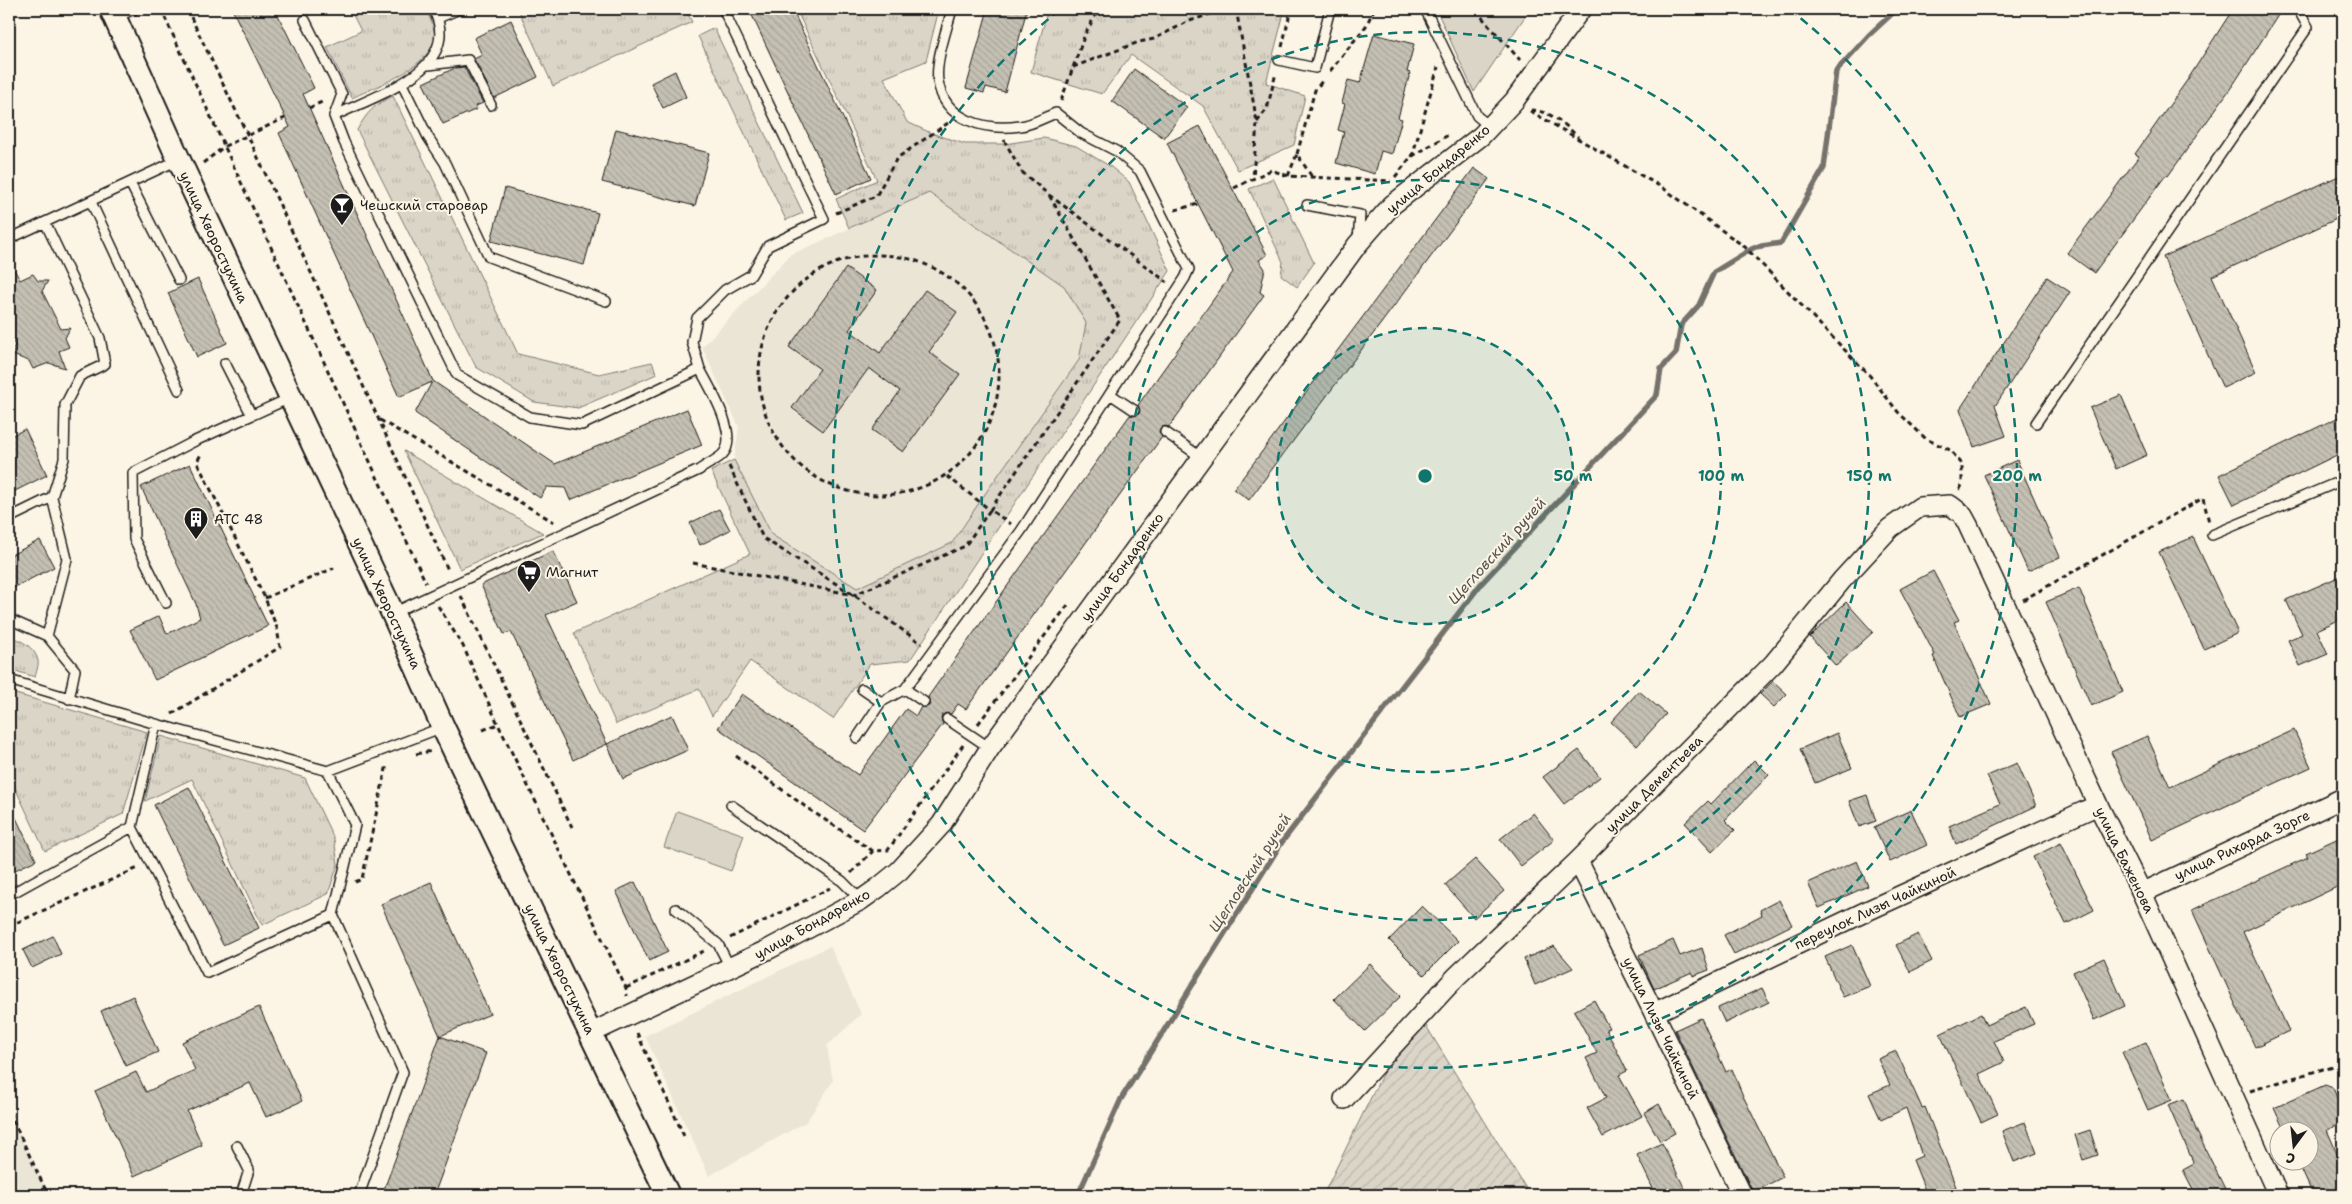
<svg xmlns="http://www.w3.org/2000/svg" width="2352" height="1204" font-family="'Shantell Sans',sans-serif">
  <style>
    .built { fill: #ebe5d6 }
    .grass { fill: url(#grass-tufts); stroke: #7c7872 }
    .garden { fill: url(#garden-furrows); stroke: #7c7872 }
    .pitch { fill: #dbd5c8; stroke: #7c7872 }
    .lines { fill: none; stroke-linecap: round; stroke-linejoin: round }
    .stream { stroke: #75726c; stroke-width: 5.5 }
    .building { fill: url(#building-back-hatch); stroke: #1c1c1c }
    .service-casing { stroke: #1c1c1c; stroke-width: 12 }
    .minor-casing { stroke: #1c1c1c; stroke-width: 22 }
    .tertiary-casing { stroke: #1c1c1c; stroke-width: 26 }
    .path { stroke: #1c1c1c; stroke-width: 3; stroke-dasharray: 5 4; stroke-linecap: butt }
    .service { stroke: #fcf5e5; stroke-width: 9 }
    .minor { stroke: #fcf5e5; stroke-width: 19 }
    .tertiary { stroke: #fcf5e5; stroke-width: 22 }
    .ring { fill: none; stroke: #0f766e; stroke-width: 2.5; stroke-dasharray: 9 6 }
    .labels { text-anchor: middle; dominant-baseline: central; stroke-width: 4; stroke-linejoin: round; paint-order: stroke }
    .street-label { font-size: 14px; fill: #1c1c1c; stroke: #fcf5e5 }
    .poi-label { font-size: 14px; fill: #1c1c1c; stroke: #fcf5e5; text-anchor: start }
    .water-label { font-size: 15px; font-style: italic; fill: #575551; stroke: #fcf5e5 }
    .centre { fill: #0f766e; stroke: #fcf5e5; stroke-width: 2.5 }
    .ring-label { font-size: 15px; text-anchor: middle; font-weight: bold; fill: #0f766e; stroke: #fcf5e5; stroke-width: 4; stroke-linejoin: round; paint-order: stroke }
  </style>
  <defs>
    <pattern id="grass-tufts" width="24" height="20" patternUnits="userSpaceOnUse" patternTransform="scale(1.25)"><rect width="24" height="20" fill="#dbd5c8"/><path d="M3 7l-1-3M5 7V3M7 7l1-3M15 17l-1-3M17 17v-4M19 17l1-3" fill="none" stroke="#bbb6ab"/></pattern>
    <pattern id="garden-furrows" width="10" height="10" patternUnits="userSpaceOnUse" patternTransform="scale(1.25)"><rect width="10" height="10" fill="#dbd5c8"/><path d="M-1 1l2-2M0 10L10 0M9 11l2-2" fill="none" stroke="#bbb6ab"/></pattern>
    <pattern id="building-back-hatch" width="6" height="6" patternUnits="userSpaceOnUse" patternTransform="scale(1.25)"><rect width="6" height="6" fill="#c4c0b3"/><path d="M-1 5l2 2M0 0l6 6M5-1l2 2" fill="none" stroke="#a8a499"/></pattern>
  </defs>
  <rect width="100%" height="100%" fill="#fcf5e5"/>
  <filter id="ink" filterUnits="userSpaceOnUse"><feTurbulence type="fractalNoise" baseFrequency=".02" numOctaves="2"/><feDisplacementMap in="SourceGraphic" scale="10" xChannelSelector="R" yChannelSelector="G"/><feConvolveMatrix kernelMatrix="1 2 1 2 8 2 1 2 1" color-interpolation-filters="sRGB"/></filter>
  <g filter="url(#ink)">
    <path class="built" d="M 929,193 L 1064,286 L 1087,323 L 1079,360 L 987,491 L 952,543 L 857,589 L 772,535 L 734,460 L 739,427 L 702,347 L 790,255 Z
      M 830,946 L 861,1014 L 827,1046 L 833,1081 L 806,1122 L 709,1176 L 645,1036 Z
      M 9,1112 L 49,1195 L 9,1195 Z"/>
    <path class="grass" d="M 350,9 L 390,9 L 391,12 L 399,9 L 425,9 C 428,15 433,23 434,30 C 440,65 376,86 352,98 L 327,47 L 361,31 Z
      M 518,9 L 685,9 L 692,22 L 553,86 Z
      M 796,9 L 939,9 L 926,61 L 884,78 L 907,122 L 931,133 L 965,144 L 1004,144 L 1044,138 L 1076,146 L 1111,167 L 1129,182 L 1170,271 L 910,660 L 870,664 L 833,719 L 750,661 L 712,716 L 699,689 L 616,724 L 574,633 L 750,554 L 711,471 L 734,460 L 772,535 L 857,588 L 952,543 L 987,491 L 1079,360 L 1086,323 L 1064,286 L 929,193 L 849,228 L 836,199 L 877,180 Z
      M 1048,9 L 1285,9 L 1266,83 L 1305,96 L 1294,145 L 1238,170 L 1203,106 L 1131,55 L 1102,94 L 1031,72 Z
      M 714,28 L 803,213 L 786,220 L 698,36 Z
      M 393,96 L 518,354 L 599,374 L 652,362 L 657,374 L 578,408 L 534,402 L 476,367 L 357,130 C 368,111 374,105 393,96 Z
      M 1273,178 L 1314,263 L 1297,287 L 1281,275 L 1283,262 L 1249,189 Z
      M 404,451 L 543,533 L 460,569 Z
      M 9,636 C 20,639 36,648 38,661 C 39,665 36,673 35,677 L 9,669 Z
      M 9,692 L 147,732 L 123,814 L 45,851 L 9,775 Z
      M 161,736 L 305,778 L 334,839 L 338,864 L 328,894 L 262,925 L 192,779 L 145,801 Z"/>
    <path class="garden" d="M 1415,1008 L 1530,1195 L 1323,1195 Z"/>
    <path class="pitch" d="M 1436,9 L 1530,9 L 1474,92 Z
      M 677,811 L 744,835 L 731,871 L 664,847 Z"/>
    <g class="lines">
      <path class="stream" d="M 1078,1195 L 1121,1099 L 1282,842 L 1481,584 L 1657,395 L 1661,369 L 1676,353 L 1681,325 L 1699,305 L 1714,272 L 1755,247 L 1781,243 L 1824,168 L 1836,71 L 1869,35 L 1897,9"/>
    </g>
    <path class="building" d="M 232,9 L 275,9 L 314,88 L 303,94 L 433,381 L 555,464 L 687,409 L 702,445 L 570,500 L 565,488 L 547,487 L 540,498 L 415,413 L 432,382 L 399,397 L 279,133 L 290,127 Z
      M 749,9 L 792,9 L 871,178 L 836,194 Z
      M 988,9 L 1027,9 L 1005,92 L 986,87 L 984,93 L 966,88 Z
      M 2233,9 L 2282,9 L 2235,82 L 2168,176 L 2166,175 L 2094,273 L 2067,253 L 2139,156 L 2135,154 L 2188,79 Z
      M 511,20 L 538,77 L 494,98 L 474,59 L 482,55 L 474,38 Z
      M 1374,34 L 1414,44 L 1407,72 L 1410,73 L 1398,118 L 1402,119 L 1392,154 L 1381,151 L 1375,174 L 1336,163 L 1344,132 L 1338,130 L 1345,104 L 1342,103 L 1348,80 L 1360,83 Z
      M 464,67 L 483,103 L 476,106 L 477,109 L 443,124 L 423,83 L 455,68 Z
      M 1134,69 L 1187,107 L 1164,138 L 1112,101 Z
      M 675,71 L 686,97 L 663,108 L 651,83 Z
      M 1200,126 L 1267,255 L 1259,260 L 1265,269 L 1260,292 L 1264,295 L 1169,427 L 1165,426 L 1160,428 L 1159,432 L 1162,437 L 966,709 L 958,704 L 951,714 L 947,713 L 942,715 L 941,719 L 943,724 L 863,830 L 718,728 L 742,694 L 858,775 L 906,709 L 916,716 L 921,707 L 929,706 L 930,702 L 928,697 L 935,687 L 1130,415 L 1134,416 L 1139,414 L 1140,410 L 1138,405 L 1233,272 L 1167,143 Z
      M 616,129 L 709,153 L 695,206 L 602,182 Z
      M 1474,168 L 1489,179 L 1249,500 L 1234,489 Z
      M 2343,174 L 2343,216 L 2212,276 L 2256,372 L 2223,388 L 2163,257 Z
      M 505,188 L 598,213 L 584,265 L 491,241 Z
      M 9,261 L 20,280 L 33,274 L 38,281 L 48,281 L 42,291 L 61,329 L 70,328 L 65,338 L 69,347 L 59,351 L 65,368 L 49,363 L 33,369 L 29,361 L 15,356 L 12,349 L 15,346 L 9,333 Z
      M 846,268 L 877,290 L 849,330 L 880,353 L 925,290 L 957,312 L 929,352 L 960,374 L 903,452 L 872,430 L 900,391 L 869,368 L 823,431 L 792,408 L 820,369 L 789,347 Z
      M 2047,277 L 2070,292 L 1995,406 L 2006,436 L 1974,447 L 1960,409 Z
      M 198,279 L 227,343 L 197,357 L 168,293 Z
      M 2121,395 L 2147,455 L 2116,469 L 2090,408 Z
      M 2343,415 L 2343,452 L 2234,505 L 2219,475 Z
      M 25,429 L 47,475 L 9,494 L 9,437 Z
      M 2017,460 L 2060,557 L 2028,571 L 1984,475 Z
      M 190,464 L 268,626 L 155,680 L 130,630 L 159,616 L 167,634 L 200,618 L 196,604 L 141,487 Z
      M 719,509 L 730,530 L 700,545 L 690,523 Z
      M 2193,537 L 2238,633 L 2204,649 L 2159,552 Z
      M 40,540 L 54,567 L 9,590 L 9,556 Z
      M 553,551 L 577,601 L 546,615 L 607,744 L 573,760 L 511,632 L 504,634 L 481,585 Z
      M 1933,571 L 1959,620 L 1954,622 L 1991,704 L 1960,717 L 1933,656 L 1935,655 L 1900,589 Z
      M 2343,575 L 2343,618 L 2317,630 L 2328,654 L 2300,666 L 2288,640 L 2302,634 L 2286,600 Z
      M 2079,588 L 2123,692 L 2091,706 L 2046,602 Z
      M 1846,602 L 1873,632 L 1836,666 L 1810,637 Z
      M 1773,681 L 1787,694 L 1774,707 L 1760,694 Z
      M 1639,691 L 1666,714 L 1637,746 L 1611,722 Z
      M 672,715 L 688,750 L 623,779 L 607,744 Z
      M 2294,730 L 2311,767 L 2152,840 L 2111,752 L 2147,736 L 2170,787 Z
      M 1837,733 L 1852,768 L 1815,783 L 1800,749 Z
      M 1579,750 L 1600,777 L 1564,804 L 1543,777 Z
      M 1754,760 L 1769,775 L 1725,820 L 1735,830 L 1712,852 L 1685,823 L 1708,801 L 1711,804 Z
      M 2017,763 L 2036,806 L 1956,844 L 1949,826 L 2000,804 L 1987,776 Z
      M 189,787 L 259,928 L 223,945 L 154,805 Z
      M 1867,795 L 1876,821 L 1859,827 L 1849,801 Z
      M 9,803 L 36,860 L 9,873 Z
      M 1911,810 L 1927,845 L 1890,862 L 1874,827 Z
      M 1533,813 L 1554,840 L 1521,866 L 1500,839 Z
      M 2343,836 L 2343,884 L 2243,932 L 2289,1031 L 2255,1047 L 2192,910 L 2308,857 L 2306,853 Z
      M 2061,843 L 2094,910 L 2066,924 L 2033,857 Z
      M 1475,859 L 1504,891 L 1474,918 L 1445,885 Z
      M 1857,861 L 1868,886 L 1819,908 L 1808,883 Z
      M 431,882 L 490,1014 L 440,1036 L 381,904 Z
      M 635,882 L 668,952 L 649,961 L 616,891 Z
      M 1779,900 L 1792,925 L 1734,954 L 1724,935 L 1762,915 L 1760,910 Z
      M 1422,906 L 1458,941 L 1424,975 L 1389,940 Z
      M 1918,934 L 1932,961 L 1910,972 L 1896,945 Z
      M 53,936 L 61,954 L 32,968 L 23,950 Z
      M 1673,940 L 1680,956 L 1702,948 L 1709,970 L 1693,976 L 1692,972 L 1654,989 L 1639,955 Z
      M 1852,945 L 1870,986 L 1843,997 L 1825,957 Z
      M 1554,946 L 1573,968 L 1535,985 L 1524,959 Z
      M 2104,958 L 2125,1006 L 2094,1020 L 2073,972 Z
      M 1370,964 L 1401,996 L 1365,1031 L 1334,999 Z
      M 1762,988 L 1769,1002 L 1725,1023 L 1718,1008 Z
      M 133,996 L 158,1052 L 126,1066 L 101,1011 Z
      M 1594,1000 L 1609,1028 L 1606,1029 L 1627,1071 L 1619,1075 L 1642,1116 L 1603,1137 L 1587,1108 L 1606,1098 L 1586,1058 L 1597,1053 L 1574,1011 Z
      M 259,1007 L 302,1101 L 266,1117 L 250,1083 L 187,1111 L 202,1145 L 134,1176 L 95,1091 L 136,1072 L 146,1092 L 195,1070 L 182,1042 Z
      M 2026,1007 L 2034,1024 L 1994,1041 L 2004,1062 L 1979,1074 L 1998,1114 L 1981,1122 L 1940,1034 L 1981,1014 L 1986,1025 Z
      M 1701,1018 L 1726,1072 L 1732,1069 L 1743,1096 L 1783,1177 L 1753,1192 L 1675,1030 Z
      M 440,1036 L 486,1053 L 434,1195 L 382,1195 Z
      M 2146,1042 L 2172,1100 L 2148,1110 L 2122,1052 Z
      M 1896,1051 L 1922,1108 L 1925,1107 L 1956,1187 L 1936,1195 L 1927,1195 L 1913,1160 L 1922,1156 L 1906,1108 L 1881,1120 L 1869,1094 L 1890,1085 L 1878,1059 Z
      M 2325,1085 L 2333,1088 L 2343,1112 L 2343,1122 L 2327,1130 L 2343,1167 L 2343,1195 L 2313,1195 L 2298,1162 L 2310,1162 L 2310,1132 L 2285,1132 L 2274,1108 Z
      M 2184,1099 L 2197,1132 L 2228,1195 L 2196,1195 L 2183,1170 L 2194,1164 L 2168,1105 Z
      M 1659,1104 L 1675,1133 L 1660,1141 L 1644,1113 Z
      M 2025,1122 L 2037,1153 L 2014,1162 L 2002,1131 Z
      M 2090,1130 L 2098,1155 L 2083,1160 L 2075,1135 Z
      M 1662,1143 L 1688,1195 L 1656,1195 L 1637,1155 Z"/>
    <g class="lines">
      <defs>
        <path id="service" d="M 1425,9 L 1477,116 L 1489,126
          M 115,17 L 135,9
          M 438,18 L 459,9
          M 305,20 L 342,94 L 334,116
          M 1279,60 L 1315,68 L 1330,9
          M 429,65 L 468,60 L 491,105
          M 402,84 L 428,137 L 445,163 L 489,257 L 606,301
          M 130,183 L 179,280
          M 91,202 L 179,390
          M 1307,205 L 1360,215 L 1358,240
          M 45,222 L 100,338 L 105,364 L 80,376 L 65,405 L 64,459 L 52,497 L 67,559 L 47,636
          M 9,239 L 178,160
          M 225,363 L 251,414
          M 700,369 L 692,342 L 697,318 L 725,290 L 751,275 L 768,246 L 824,219 L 723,9
          M 1110,394 L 1134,410
          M 2036,423 L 2308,27 L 2298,9
          M 1165,432 L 1202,458
          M 9,518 L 52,497
          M 2212,535 L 2343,480
          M 166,603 L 134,539 L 133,473 L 195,441 L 290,398
          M 393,613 L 699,470 C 706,465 715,461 722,455 C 741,437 709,387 700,369 L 582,425 L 530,417 L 457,375 L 344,142 L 334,116 C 374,96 466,69 433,9
          M 9,619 L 47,636 L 75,670 L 69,699
          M 9,680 L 156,724 L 328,771 L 443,727
          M 862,689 L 881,702
          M 924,702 L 905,689 L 1021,531 L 1185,278 L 1189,269 L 1140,171 L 1116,151 L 1081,133 L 1056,113 C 1045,117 1032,125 1020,126 C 986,131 944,121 938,81 C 935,61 947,29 952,9
          M 947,719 L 990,748
          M 857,738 L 881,702 L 905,689
          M 731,805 L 842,881 L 861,900
          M 132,827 L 207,973 L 333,915 L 355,825 L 328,771
          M 9,895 L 132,827 L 156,724
          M 676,909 L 718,944 L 730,967
          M 333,915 L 403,1072 L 359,1195
          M 237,1146 L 249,1170 L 241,1195"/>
        <path id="minor" d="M 1578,861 L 1654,1013 L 1742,1195
          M 2142,893 L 2343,798
          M 1654,1013 L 1869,910 L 2098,805
          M 591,1033 L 769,949 L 861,900 L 878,888 L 899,871 L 941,825 L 990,748 L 1357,245 L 1392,205 L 1481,136 L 1514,101 L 1581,9
          M 1344,1099 L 1456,977 L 1578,861 L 1773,664 L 1842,580 L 1890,528 L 1920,507 L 1950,505 L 1962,514 L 1968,525 L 2098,805 L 2142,893 L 2278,1195"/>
        <path id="tertiary" d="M 111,9 L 179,160 L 393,614 L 443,727 L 668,1195"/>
      </defs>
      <use href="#service" class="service-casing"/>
      <use href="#minor" class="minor-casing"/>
      <use href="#tertiary" class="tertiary-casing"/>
      <path class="path" d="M 161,9 L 426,583
        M 187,9 L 248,136 L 449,572
        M 1236,9 L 1257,122 L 1253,179
        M 1479,9 L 1479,14 L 1520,60
        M 1282,47 L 1291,9
        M 1073,67 L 1139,42 L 1154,39 L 1187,22 L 1225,9
        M 1330,71 L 1366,26 L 1374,9
        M 1061,101 L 1085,34 L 1099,9
        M 309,108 L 324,101
        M 1531,110 C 1550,111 1565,124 1578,137
        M 1530,111 L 1663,188 L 1745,247 L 1870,376 L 1898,412 L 1926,439 L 1950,450 L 1962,464 L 1962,485 L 1959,491
        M 1257,122 L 1267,109 L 1276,73
        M 1004,140 L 1022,172 L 1049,195 L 1167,282
        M 1297,154 L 1315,90 L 1323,80
        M 1412,157 L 1438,67
        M 203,163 L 225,146 L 285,118
        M 1288,176 L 1297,154 L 1312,177
        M 1395,177 L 1411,157 L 1450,134
        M 1234,188 L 1271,170 L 1288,176 L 1391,181
        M 1175,210 L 1198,204
        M 836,213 L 876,196 L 897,158 L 948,123
        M759 375a120 120 0 1 1 240 0a120 120 0 1 1-240 0Z
        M 380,420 L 554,522
        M 729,466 L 763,538 L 854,595 L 922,644
        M 947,476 L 990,510 L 1120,320 L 1049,195
        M 693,563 L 854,595 L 965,546 L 990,510 L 1011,524
        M 461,596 L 572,827
        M 265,598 L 334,568
        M 2023,600 L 2203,498 L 2209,522
        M 438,606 L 463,646 L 498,724 L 626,988 L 627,996
        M 172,714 L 280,647 L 277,628 L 265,598 L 197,462 L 201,454
        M 978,724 L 1068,605
        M 483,730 L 498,724
        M 416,754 L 432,751
        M 736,756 L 810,810 L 873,851 L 888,850 L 963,745
        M 851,873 L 873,851
        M 355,882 L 362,879 L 387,764
        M 9,926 L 138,868
        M 730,938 L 830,888
        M 626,988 L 704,951
        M 637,1033 L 684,1136
        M 2250,1091 L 2343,1063
        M 9,1112 L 48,1195"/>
      <use href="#service" class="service"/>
      <use href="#minor" class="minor"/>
      <use href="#tertiary" class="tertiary"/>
    </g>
  </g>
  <circle cx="1425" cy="476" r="148" fill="#0f766e" fill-opacity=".12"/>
  <g class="ring">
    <circle cx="1425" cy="476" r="148"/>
    <circle cx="1425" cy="476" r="296"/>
    <circle cx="1425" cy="476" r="444"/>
    <path d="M1789 9A592 592 0 1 1 1061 9"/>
  </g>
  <defs>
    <symbol id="bar-pin" viewBox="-11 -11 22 30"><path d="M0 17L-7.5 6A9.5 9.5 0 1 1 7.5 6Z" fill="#1c1c1c" stroke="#fcf5e5"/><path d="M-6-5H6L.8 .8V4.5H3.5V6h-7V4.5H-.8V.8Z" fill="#fff"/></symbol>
    <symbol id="building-pin" viewBox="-11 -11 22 30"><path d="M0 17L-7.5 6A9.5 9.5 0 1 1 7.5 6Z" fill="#1c1c1c" stroke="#fcf5e5"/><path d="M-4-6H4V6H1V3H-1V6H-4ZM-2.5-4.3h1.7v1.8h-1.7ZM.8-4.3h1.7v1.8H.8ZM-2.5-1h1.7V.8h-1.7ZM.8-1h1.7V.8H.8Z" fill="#fff"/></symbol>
    <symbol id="supermarket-pin" viewBox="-11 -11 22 30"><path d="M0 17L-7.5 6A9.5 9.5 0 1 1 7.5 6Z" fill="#1c1c1c" stroke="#fcf5e5"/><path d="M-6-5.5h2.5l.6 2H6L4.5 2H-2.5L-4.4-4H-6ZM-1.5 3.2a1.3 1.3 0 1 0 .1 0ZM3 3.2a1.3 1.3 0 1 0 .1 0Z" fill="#fff"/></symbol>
  </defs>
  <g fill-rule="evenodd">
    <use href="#bar-pin" x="328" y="191" width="28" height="38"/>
    <use href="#building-pin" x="182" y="505" width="28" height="38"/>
    <use href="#supermarket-pin" x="515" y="558" width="28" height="38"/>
  </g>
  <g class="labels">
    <g class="street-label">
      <text transform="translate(1438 169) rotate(-40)">улица Бондаренко</text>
      <text transform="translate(214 237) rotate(65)">улица Хворостухина</text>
      <text transform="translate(1122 567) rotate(-54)">улица Бондаренко</text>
      <text transform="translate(387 603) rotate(65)">улица Хворостухина</text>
      <text transform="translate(1654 784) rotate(-45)">улица Дементьева</text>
      <text transform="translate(2242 845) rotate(-25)">улица Рихарда Зорге</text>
      <text transform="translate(2125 860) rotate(64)">улица Баженова</text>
      <text transform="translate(1875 908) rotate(-25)">переулок Лизы Чайкиной</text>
      <text transform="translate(812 924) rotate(-29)">улица Бондаренко</text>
      <text transform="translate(560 969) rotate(64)">улица Хворостухина</text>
      <text transform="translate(1661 1028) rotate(64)">улица Лизы Чайкиной</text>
    </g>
    <g class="poi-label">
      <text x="360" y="205">Чешский старовар</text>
      <text x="214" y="519">АТС 48</text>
      <text x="546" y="572">Магнит</text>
    </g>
    <g class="water-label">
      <text transform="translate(1497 551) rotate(-48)">Щегловский ручей</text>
      <text transform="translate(1250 873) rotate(-57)">Щегловский ручей</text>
    </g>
  </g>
  <circle cx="1425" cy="476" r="8" class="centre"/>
  <g class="ring-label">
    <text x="1573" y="481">50 m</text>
    <text x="1721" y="481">100 m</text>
    <text x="1869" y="481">150 m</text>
    <text x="2017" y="481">200 m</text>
  </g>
  <rect width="2352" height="1204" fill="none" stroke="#fcf5e5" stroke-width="30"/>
  <rect x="15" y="15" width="2322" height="1174" fill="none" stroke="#1c1c1c" stroke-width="2" filter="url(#ink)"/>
  <g transform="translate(2294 1146) rotate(195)"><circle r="24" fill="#fcf5e5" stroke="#a29e95"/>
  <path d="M0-4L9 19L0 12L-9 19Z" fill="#1c1c1c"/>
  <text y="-8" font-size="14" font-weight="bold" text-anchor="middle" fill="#1c1c1c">С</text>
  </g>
</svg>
